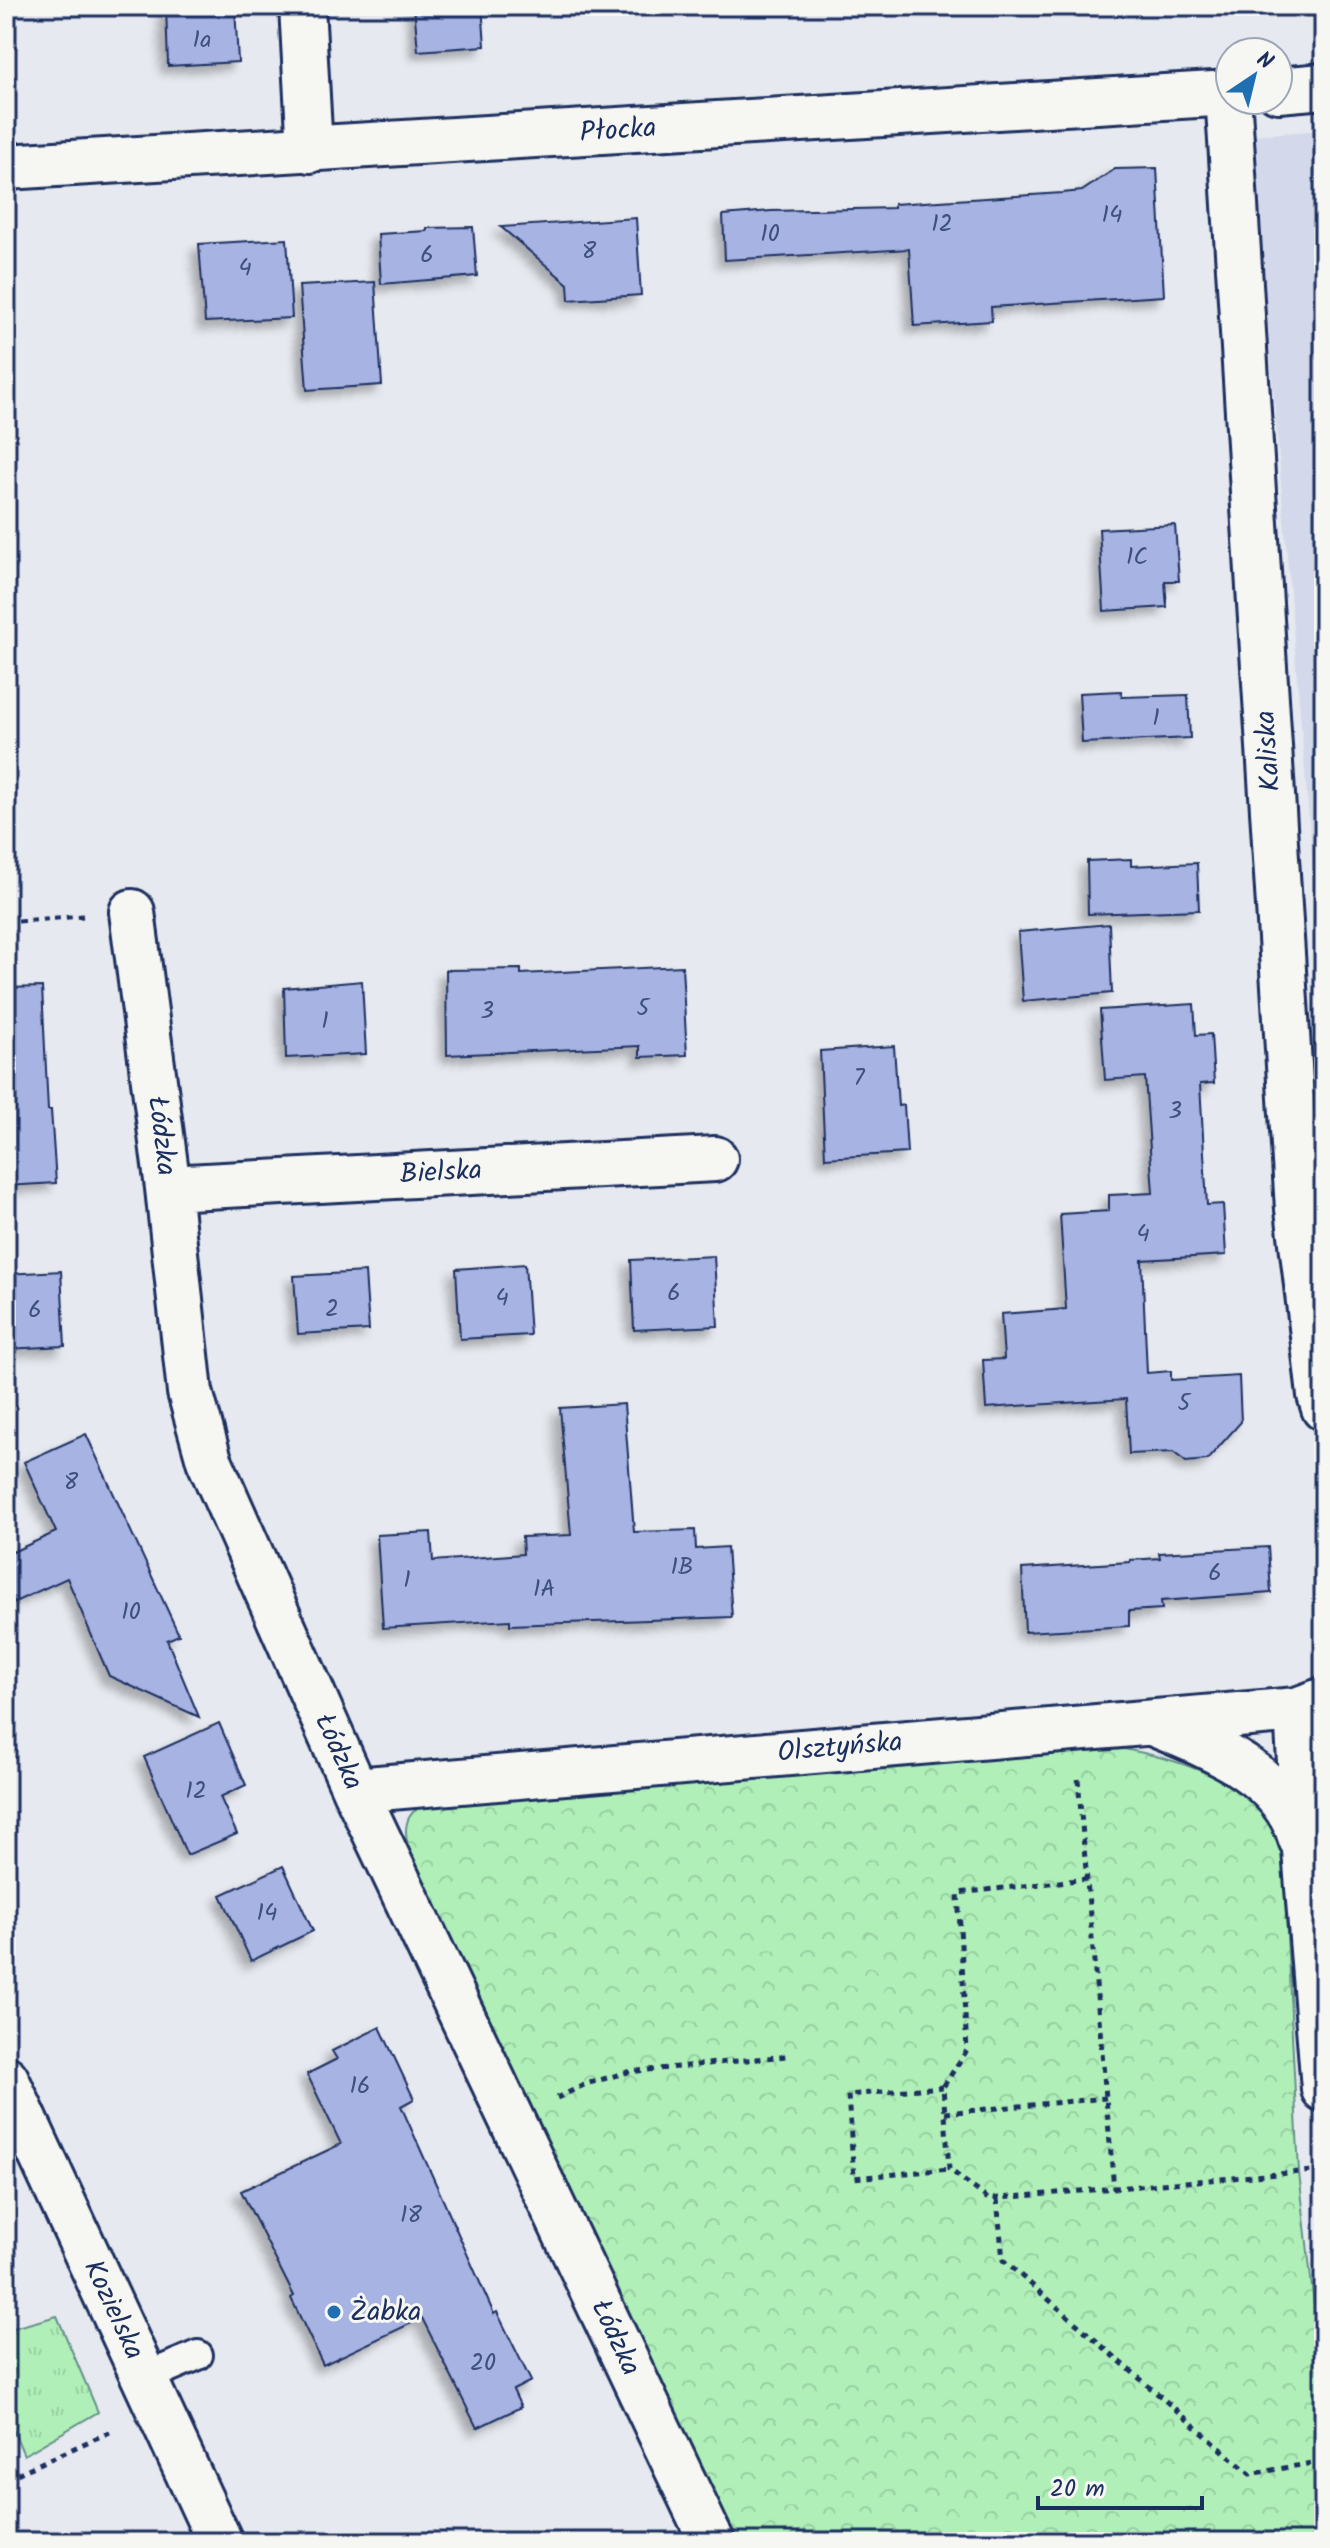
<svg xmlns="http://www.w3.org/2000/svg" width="1330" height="2548" font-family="Kalam,sans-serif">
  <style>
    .built { fill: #d3d9eb }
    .grass { fill: url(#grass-tufts); stroke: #66908b; stroke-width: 2 }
    .park { fill: url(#park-crowns); stroke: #66908b; stroke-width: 2 }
    .building { fill: #a6b3e3; stroke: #1b2f5e; stroke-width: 2; filter: url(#shadow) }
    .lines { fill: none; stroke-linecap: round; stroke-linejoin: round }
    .lane-casing { stroke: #1b2f5e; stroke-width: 34 }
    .street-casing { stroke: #1b2f5e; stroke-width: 50 }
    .secondary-casing { stroke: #1b2f5e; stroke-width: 50 }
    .path { stroke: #1b2f5e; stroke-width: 5; stroke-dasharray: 6 6; stroke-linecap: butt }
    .lane { stroke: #f6f6f2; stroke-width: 28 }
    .street { stroke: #f6f6f2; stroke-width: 44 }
    .secondary { stroke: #f6f6f2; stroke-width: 44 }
    .poi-dot { fill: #1f6fb2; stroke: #f6f6f2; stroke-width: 3 }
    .labels { text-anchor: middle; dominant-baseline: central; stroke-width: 6; stroke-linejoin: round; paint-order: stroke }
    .number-label { font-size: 24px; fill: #3e507f }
    .street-label { font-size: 28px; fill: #1b2f5e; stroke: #f6f6f2 }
    .poi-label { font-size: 28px; fill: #1b2f5e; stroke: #f6f6f2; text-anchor: start }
  </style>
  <defs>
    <pattern id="grass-tufts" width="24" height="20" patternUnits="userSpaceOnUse" patternTransform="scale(2)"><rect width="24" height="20" fill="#b0f0b8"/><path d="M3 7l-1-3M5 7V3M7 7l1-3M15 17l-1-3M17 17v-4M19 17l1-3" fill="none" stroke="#97cea1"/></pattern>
    <pattern id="park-crowns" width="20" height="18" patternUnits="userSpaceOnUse" patternTransform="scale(2)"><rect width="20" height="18" fill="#b0f0b8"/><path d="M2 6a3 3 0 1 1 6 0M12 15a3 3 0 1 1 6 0" fill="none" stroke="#97cea1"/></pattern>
    <filter id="shadow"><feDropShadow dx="-7" dy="7" stdDeviation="4" flood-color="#0004"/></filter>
  </defs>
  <rect width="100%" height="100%" fill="#e6e9ef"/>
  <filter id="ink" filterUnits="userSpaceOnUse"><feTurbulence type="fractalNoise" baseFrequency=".0125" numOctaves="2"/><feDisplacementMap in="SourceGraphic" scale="16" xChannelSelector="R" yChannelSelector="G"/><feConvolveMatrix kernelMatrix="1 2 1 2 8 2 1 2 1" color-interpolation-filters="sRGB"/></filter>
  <g filter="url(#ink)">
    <path class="built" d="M 1324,130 L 1324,1001 L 1252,135 Z"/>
    <path class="grass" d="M 57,2316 L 98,2412 L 24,2455 L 6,2414 L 6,2330 Z"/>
    <path class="park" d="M 1124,1749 C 1166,1757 1213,1770 1247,1797 C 1266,1811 1276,1834 1283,1856 L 1299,2173 L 1324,2393 L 1324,2522 L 1313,2536 L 1304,2542 L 736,2542 L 408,1846 C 402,1822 409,1808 433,1802 Z"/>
    <path class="building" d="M 166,6 L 235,6 L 238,62 L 168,66 Z
      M 414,6 L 482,6 L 485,46 L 418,51 Z
      M 1157,168 L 1164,296 L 991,307 L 992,321 L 914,326 L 909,249 L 725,260 L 723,215 L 771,211 L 894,208 L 894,204 L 1062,193 L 1082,191 L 1115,169 Z
      M 636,218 L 641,295 L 569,300 L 568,284 L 501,227 Z
      M 473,227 L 477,276 L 381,284 L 378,234 L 427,231 L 427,228 Z
      M 287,239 L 292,318 L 205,322 L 199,244 Z
      M 375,282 L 382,385 L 307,390 L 299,286 Z
      M 1175,525 L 1179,581 L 1165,581 L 1167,607 L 1104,611 L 1099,529 Z
      M 1121,691 L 1122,697 L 1188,695 L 1190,738 L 1082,743 L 1079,693 Z
      M 1131,859 L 1131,866 L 1197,863 L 1199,910 L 1088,914 L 1087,861 Z
      M 1109,924 L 1112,993 L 1023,1001 L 1018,932 Z
      M 682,966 L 687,1055 L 640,1057 L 640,1046 L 447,1055 L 446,970 L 521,969 L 521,974 Z
      M 362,981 L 366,1054 L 286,1058 L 284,988 Z
      M 42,987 L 48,1110 L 51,1110 L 56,1183 L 6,1186 L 6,988 Z
      M 1194,1004 L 1196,1035 L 1211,1034 L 1214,1083 L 1200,1084 L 1207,1205 L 1223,1204 L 1226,1255 L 1142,1260 L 1147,1373 L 1171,1371 L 1171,1380 L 1239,1376 L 1241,1422 L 1207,1460 L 1186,1462 L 1173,1452 L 1129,1454 L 1126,1399 L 986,1408 L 983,1360 L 1004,1359 L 1001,1314 L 1066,1309 L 1060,1214 L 1109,1211 L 1109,1195 L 1153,1193 L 1145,1077 L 1105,1080 L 1100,1010 Z
      M 894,1046 L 898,1106 L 904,1105 L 907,1153 L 825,1158 L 820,1051 Z
      M 714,1256 L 718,1326 L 634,1330 L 631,1260 Z
      M 525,1264 L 530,1335 L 460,1339 L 456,1269 Z
      M 61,1271 L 65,1346 L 6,1349 L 6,1274 Z
      M 365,1272 L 369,1330 L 298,1334 L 294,1276 Z
      M 624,1404 L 634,1532 L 695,1530 L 696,1549 L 727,1547 L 732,1617 L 510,1625 L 510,1620 L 383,1628 L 377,1535 L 431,1532 L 433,1561 L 523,1554 L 522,1537 L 571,1535 L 560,1408 Z
      M 86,1434 L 179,1635 L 167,1640 L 199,1717 L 109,1676 L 67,1578 L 6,1606 L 6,1555 L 56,1532 L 24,1462 Z
      M 1268,1547 L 1271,1593 L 1161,1601 L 1162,1609 L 1129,1611 L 1129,1626 L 1025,1632 L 1022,1569 L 1130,1562 L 1130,1560 L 1160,1558 L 1159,1553 Z
      M 219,1723 L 246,1785 L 220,1797 L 237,1834 L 187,1855 L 144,1757 Z
      M 283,1866 L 313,1931 L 251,1961 L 221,1895 Z
      M 380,2027 L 414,2099 L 401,2106 L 494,2314 L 497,2312 L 531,2381 L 513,2390 L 521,2407 L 477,2428 L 422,2318 L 323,2365 L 291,2298 L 294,2296 L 241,2191 L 341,2144 L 307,2074 L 337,2059 L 332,2051 Z"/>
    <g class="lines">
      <defs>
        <path id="lane" d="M 144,2378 L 198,2355"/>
        <path id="street" d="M 302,6 L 310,150
          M 1278,90 L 1324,86
          M 1228,93 L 1298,1209 L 1320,1395 L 1324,1408
          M 6,167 L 1230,93
          M 132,912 L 168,1188 L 190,1392 L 209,1460 L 355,1790 L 712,2542
          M 168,1188 L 715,1159
          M 1297,1710 L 1305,1850 L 1324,2089
          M 1157,1725 C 1213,1748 1283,1775 1301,1839
          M 355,1790 L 1297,1710 L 1324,1700"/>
        <path id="secondary" d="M 6,2079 L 220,2542"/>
      </defs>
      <use href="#lane" class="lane-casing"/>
      <use href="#street" class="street-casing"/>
      <use href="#secondary" class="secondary-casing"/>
      <path class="path" d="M 6,922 L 83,916
        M 1078,1779 L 1114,2189
        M 1087,1879 L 958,1893 L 967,2050 L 943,2087 L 949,2169 L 988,2199 L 1324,2170
        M 943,2087 L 848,2095 L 854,2178 L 949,2169
        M 557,2098 L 586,2084 L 628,2072 L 786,2056
        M 945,2113 L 1106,2098
        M 997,2199 L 1003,2260 L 1250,2474 L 1324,2461
        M 6,2479 L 114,2430"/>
      <use href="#lane" class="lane"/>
      <use href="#street" class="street"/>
      <use href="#secondary" class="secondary"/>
    </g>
  </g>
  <circle class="poi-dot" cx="334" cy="2312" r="8"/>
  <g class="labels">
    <g class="number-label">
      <text x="202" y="40">1a</text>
      <text x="1112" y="215">14</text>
      <text x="942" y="224">12</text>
      <text x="770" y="234">10</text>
      <text x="589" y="251">8</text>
      <text x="427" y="255">6</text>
      <text x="245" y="268">4</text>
      <text x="1137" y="557">1C</text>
      <text x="1156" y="718">1</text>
      <text x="643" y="1008">5</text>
      <text x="487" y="1011">3</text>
      <text x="325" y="1021">1</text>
      <text x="859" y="1078">7</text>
      <text x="1175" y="1111">3</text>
      <text x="1143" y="1234">4</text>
      <text x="674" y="1293">6</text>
      <text x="502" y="1298">4</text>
      <text x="332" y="1309">2</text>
      <text x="35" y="1310">6</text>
      <text x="1184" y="1403">5</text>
      <text x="71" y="1482">8</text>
      <text x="682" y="1567">1B</text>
      <text x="1215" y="1573">6</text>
      <text x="407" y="1580">1</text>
      <text x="544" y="1589">1A</text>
      <text x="131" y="1612">10</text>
      <text x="196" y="1791">12</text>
      <text x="267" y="1913">14</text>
      <text x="360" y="2086">16</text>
      <text x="411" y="2215">18</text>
      <text x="483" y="2363">20</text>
    </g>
    <g class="street-label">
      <text transform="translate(618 131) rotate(-4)">Płocka</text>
      <text transform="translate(1269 751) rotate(-94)">Kaliska</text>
      <text transform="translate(161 1136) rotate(83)">Łódzka</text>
      <text transform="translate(441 1173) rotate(-3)">Bielska</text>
      <text transform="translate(840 1748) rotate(-5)">Olsztyńska</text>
      <text transform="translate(338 1752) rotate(66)">Łódzka</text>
      <text transform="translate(113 2310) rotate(65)">Kozielska</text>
      <text transform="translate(615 2338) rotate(65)">Łódzka</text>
    </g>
    <g class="poi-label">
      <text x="350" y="2312">Żabka</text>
    </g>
  </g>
  <rect width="1330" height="2548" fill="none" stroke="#f6f6f2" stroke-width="32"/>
  <rect x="16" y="16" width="1298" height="2516" fill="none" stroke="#1b2f5e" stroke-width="3" filter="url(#ink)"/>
  <g transform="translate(1254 76) rotate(35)"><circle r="38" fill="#f6f6f2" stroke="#9ea6b7" stroke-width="2"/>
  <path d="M0-6L14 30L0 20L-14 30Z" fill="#1f6fb2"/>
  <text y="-12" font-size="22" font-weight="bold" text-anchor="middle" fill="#1b2f5e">N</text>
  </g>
  <path d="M1038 2496v12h164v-12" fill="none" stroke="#1b2f5e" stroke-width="4"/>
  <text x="1050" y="2496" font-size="24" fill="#1b2f5e" stroke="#f6f6f2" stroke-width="6" paint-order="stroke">20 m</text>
</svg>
